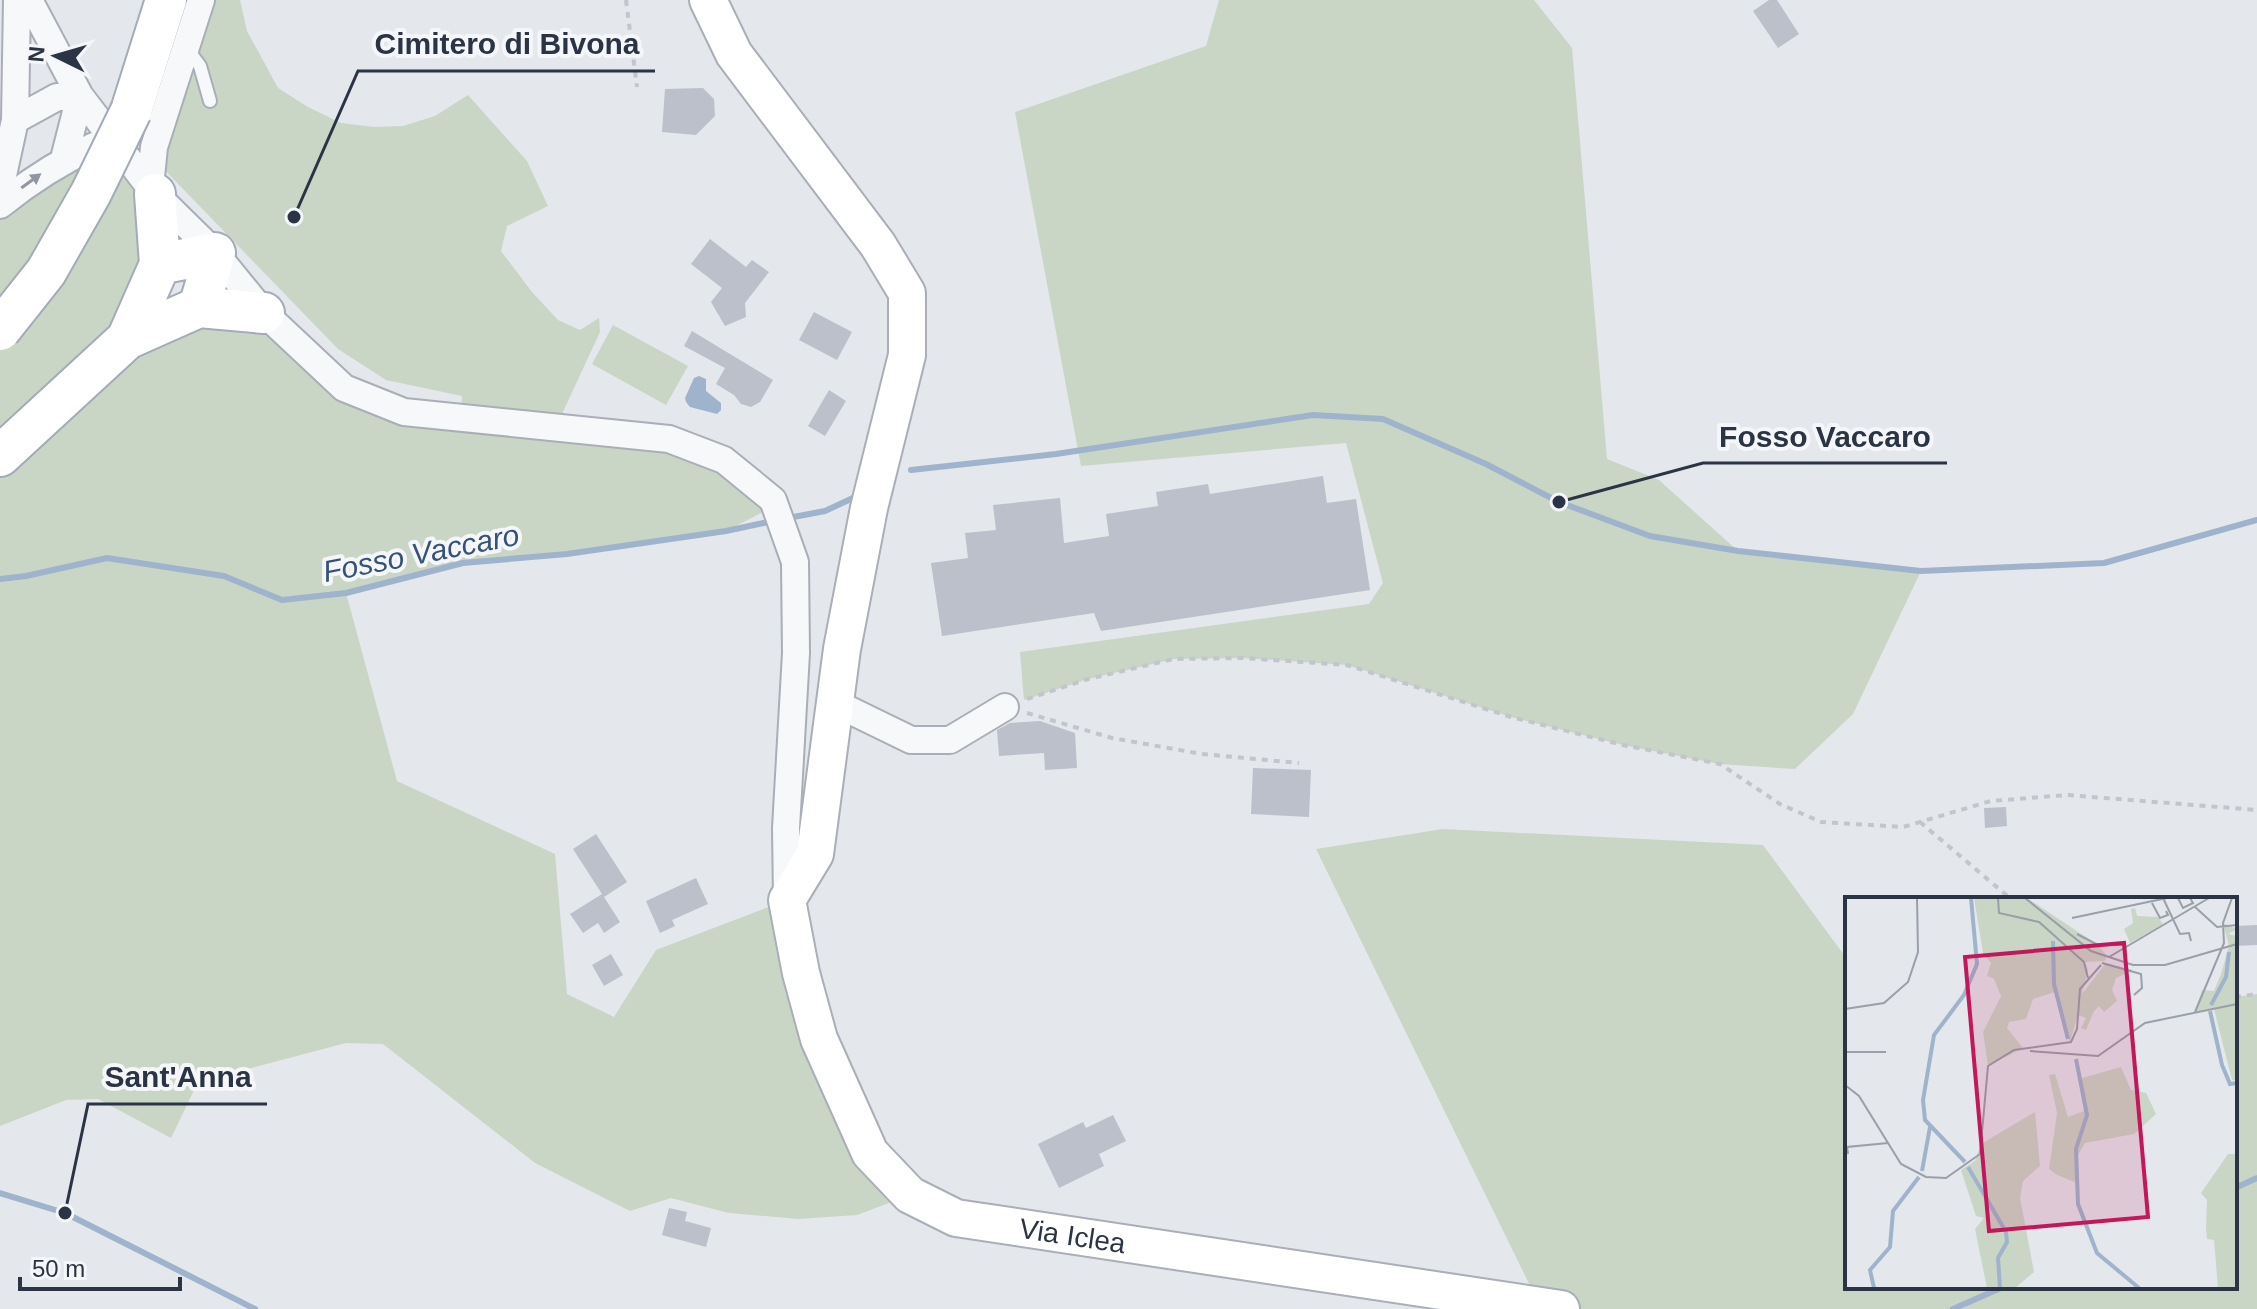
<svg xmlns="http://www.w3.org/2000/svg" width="2257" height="1309" font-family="Helvetica,sans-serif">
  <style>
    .green { fill: #c9d6c5 }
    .water { fill: #9fb4cc }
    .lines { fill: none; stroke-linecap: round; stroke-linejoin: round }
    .stream { stroke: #9fb4cc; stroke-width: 6 }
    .building { fill: #bbc0ca }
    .lane-casing { stroke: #a9aeb7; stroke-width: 16 }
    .street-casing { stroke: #a9aeb7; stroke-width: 30 }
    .secondary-casing { stroke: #a9aeb7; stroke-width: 40 }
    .primary-casing { stroke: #a3abb8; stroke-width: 44 }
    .path { stroke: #c2c5cb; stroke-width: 4; stroke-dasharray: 6 6; stroke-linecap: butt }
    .lane { stroke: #f7f8fa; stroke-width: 12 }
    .street { stroke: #f7f8fa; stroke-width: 26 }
    .secondary { stroke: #fff; stroke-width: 36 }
    .primary { stroke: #fff; stroke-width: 40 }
    .primary-bridge-casing { stroke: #a3abb8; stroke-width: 44; stroke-linecap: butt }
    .primary-bridge { stroke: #fff; stroke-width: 40 }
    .oneway { fill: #9196a0 }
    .labels { text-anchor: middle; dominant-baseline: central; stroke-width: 8; stroke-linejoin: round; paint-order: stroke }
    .street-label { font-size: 28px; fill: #2b3445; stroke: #f4f6f9 }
    .water-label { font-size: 30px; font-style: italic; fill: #34527a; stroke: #f4f6f9 }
    .inset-river { fill: none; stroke: #9fb4cc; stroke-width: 4 }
    .inset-road { fill: none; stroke: #9a9fa9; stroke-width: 2 }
    .view { fill: #c2185b; fill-opacity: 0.15; stroke: #c2185b; stroke-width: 4 }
    .inset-edge { fill: none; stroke: #2b3445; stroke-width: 4 }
    .leader { fill: none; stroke: #2b3445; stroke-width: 3 }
    .callout-dot { fill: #2b3445; stroke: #f4f6f9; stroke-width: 3 }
    .callout-label { font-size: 30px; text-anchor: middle; font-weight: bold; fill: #2b3445; stroke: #f4f6f9; stroke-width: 8; stroke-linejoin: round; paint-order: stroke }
  </style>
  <rect width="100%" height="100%" fill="#e4e7ec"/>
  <path class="green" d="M 201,0 L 240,0 L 247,31 L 278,88 L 308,107 L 341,123 L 374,127 L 403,126 L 435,116 L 468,95 L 527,161 L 548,206 L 507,226 L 501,251 L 532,292 L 558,320 L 580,330 L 599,318 L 600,332 L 556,427 L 669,439 L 775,506 L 726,531 L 567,554 L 463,563 L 346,593 L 397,781 L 555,854 L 567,994 L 614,1017 L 656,950 L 787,900 L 801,973 L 910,1195 L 857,1215 L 798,1219 L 729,1213 L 671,1198 L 630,1211 L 535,1163 L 383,1044 L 346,1043 L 198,1082 L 171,1138 L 98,1099 L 66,1100 L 0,1126 L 0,205 L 94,146 L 155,194 L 127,337 L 264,313 L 345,388 L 461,417 L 462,396 L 386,380 L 338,349 L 154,159 Z
    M 1219,0 L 1534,0 L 1572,48 L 1607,459 L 1659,480 L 1738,551 L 1921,571 L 1853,714 L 1795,769 L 1719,764 L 1623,745 L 1511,717 L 1347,665 L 1243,658 L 1174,659 L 1088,679 L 1024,700 L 1020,652 L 1369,604 L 1383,583 L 1346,443 L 1081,466 L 1015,112 L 1206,46 Z
    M 613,325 L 688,366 L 666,405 L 592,364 Z
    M 1443,829 L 1763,845 L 1847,959 L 1847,1287 L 2235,1287 L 2235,997 L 2257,994 L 2257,1309 L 1561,1309 L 1540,1306 L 1316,849 Z"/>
  <path class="water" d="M 699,376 L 706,379 L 706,391 L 721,403 L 721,410 L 717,414 L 690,407 L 686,402 L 685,398 L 694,378 Z"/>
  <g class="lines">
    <path class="stream" d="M 911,470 L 1056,454 L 1313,415 L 1383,419 L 1486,464 L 1559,502 L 1650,536 L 1738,551 L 1921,571 L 2104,563 L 2257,520
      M 788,518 L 825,511 L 853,498
      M 0,579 L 26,576 L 107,558 L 224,576 L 282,600 L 346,593 L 463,563 L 567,554 L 726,531 L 773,521
      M 2235,1188 L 2257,1178
      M 0,1193 L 65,1213 L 255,1309
      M 1953,1309 L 2003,1287"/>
  </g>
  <path class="building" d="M 1769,0 L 1777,0 L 1799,34 L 1778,48 L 1753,11 Z
    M 703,88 L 714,99 L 715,116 L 696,135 L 662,132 L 665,89 Z
    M 710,239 L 746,267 L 752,260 L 769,272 L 745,303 L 746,317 L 725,326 L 711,302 L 722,288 L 691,264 Z
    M 814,312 L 852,332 L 837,360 L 799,340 Z
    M 692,331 L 773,380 L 760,402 L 751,407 L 741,404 L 734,395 L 716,384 L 725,368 L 684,346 Z
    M 829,390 L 846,401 L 825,436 L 808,426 Z
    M 1323,476 L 1327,503 L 1356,499 L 1370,590 L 1101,631 L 1094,613 L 942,636 L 931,563 L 968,558 L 965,533 L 996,530 L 993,505 L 1060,498 L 1064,543 L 1109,536 L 1106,514 L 1158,506 L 1156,492 L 1208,484 L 1210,494 Z
    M 1040,721 L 1075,733 L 1077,768 L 1045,770 L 1044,753 L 999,756 L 997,730 L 1010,723 Z
    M 1253,768 L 1311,770 L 1309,817 L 1251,814 Z
    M 2006,807 L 2007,826 L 1985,828 L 1984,808 Z
    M 596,834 L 627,882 L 604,897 L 620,922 L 604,933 L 598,923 L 583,933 L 570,914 L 602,894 L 573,849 Z
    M 696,878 L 708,904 L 672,920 L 675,926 L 660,933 L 646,901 Z
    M 2257,925 L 2257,945 L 2235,946 L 2235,926 Z
    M 611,954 L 623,975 L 604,986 L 592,965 Z
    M 1113,1115 L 1126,1141 L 1099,1154 L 1104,1166 L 1059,1188 L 1038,1144 L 1083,1122 L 1086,1128 Z
    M 669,1208 L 687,1212 L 685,1221 L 711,1228 L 706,1247 L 662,1235 Z"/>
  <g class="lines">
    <defs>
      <path id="lane" d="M 186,47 L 200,66 L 210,101"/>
      <path id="street" d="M 29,0 L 80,96 L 155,194 L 215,253 L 264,313 L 344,388 L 404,412 L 669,439 L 724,460 L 773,500 L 795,562 L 796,653 L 786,828 L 787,900
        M 15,120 L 57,97 L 80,96
        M 64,159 L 80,96
        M 150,187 L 154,147 L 201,0
        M 0,189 L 15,120 L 17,0
        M 0,205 C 30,181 59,162 94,146 L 123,160
        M 835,703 L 911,740 L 950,740 L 1005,707"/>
      <g id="secondary">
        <path id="s1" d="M 708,0 L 734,54 L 878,245 L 907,293 L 907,355 L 869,508 L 842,649 L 815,854 L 787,900 L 801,973 L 819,1039 L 870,1153 L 910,1195 L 956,1218 L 1561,1309"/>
      </g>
      <path id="primary" d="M 131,111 L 166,0
        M 160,264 L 215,253 L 199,307
        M 127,339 L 160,264 L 155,194
        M 0,456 L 127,339 L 199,307 L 264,313"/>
    </defs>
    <use href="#lane" class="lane-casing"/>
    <use href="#street" class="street-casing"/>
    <use href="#secondary" class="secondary-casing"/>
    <use href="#primary" class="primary-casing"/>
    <path class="path" d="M 626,0 L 637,87
      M 1027,699 L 1088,679 L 1174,659 L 1243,658 L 1347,665 L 1511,717 L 1623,745 L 1720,764 L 1780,804 L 1821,822 L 1903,827 L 1991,801 L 2067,795 L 2257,810
      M 1027,713 L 1112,738 L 1202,754 L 1299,763
      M 1920,822 L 2011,899
      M 2235,997 L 2257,994"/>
    <use href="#lane" class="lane"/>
    <use href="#street" class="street"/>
    <use href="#secondary" class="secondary"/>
    <use href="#primary" class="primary"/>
    <defs>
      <path id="primary-bridge" d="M 0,330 L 46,272 L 91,193 L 131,111"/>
    </defs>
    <use href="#primary-bridge" class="primary-bridge-casing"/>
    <use href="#primary-bridge" class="primary-bridge"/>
  </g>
  <defs><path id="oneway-solid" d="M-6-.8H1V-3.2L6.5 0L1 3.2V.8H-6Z" transform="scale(2)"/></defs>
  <use class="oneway" href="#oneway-solid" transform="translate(31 181) rotate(-36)"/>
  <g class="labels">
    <g class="street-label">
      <text stroke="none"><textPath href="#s1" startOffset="1474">Via Iclea</textPath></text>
    </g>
    <g class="water-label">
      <text transform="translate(421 553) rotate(-11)">Fosso Vaccaro</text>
    </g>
  </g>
  <g transform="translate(1845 897)">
    <rect width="392" height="392" fill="#e4e7ec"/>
    <path d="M 129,1 L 182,1 L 253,48 L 262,59 L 260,64 L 240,65 L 243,73 L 237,97 L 261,66 L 288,73 L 271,81 L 267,93 L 272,104 L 259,115 L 254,109 L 249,114 L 241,133 L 236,131 L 241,121 L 233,118 L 225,145 L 210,95 L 188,102 L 181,122 L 164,125 L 162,131 L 178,151 L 143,169 L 138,135 L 156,99 L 149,82 L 142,79 L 146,66 L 138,56 ZM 290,11 L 292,19 L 313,20 L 318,27 L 285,46 L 279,32 L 288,26 L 286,12 ZM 378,26 L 392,32 L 383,37 L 392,39 L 392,183 L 387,183 L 369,112 L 350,115 L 357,93 L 369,94 L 376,77 L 384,49 ZM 276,170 L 286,193 L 301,196 L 311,217 L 289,237 L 240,246 L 230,263 L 230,285 L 212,278 L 204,272 L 212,216 L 204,178 L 210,177 L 223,220 L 239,214 L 234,182 ZM 190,215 L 195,269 L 178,284 L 175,301 L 189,375 L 170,391 L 142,391 L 130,332 L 139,321 L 131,319 L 116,273 L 130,264 L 136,247 ZM 383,257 L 392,257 L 392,391 L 373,391 L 369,343 L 362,342 L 361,330 L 362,303 L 356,296 Z" fill="#c9d6c5"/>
    <path class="inset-river" d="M 208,44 L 209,87 L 223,142M 366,108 L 381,80 L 384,55M 365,114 L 377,168 L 385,187 L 392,186M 231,162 L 242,218 L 231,252 L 233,307 L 252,356 L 294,391M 120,265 L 80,223 L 78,203 L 89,138 L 119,98 L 132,67 L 126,1M 123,270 L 161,335 L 162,345 L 153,361 L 155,391M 77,274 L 85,230M 29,391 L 25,373 L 45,350 L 48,314 L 74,280"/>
    <path class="inset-road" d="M 153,1 L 154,16 L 194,25 L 239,65 L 243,81M 180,1 L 246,54 L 288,68 L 320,68 L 392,47M 318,1 L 335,37 L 344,36 L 346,44M 333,1 L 338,11 L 348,6 L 345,1M 307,6 L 315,21 L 323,18 L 321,14M 350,10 L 372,30 L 392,28M 227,21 L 322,1M 232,37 L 253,48 L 278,48M 264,60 L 364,1M 257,66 L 296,77 L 297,91 L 289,98M 0,112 L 39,106 L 63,85 L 73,55 L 72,1M 350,115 L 379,46 L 378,26 L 387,1M 185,154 L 253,159 L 300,126 L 392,107M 0,155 L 41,155M 0,188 L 14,199 L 56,267 L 81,280 L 101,281 L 135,257 L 143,169 L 169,153 L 226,145 L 232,132 L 235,92 L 256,68M 3,257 L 2,250 L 43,246"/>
    <path class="view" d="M 279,46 L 303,320 L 144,334 L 120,60 Z"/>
    <rect width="392" height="392" class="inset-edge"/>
  </g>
  <path class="leader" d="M294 217L358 71H655M1559 502L1703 463H1947M65 1213L88 1104H267"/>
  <g class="callout-dot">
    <circle cx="294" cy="217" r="8"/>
    <circle cx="1559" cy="502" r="8"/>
    <circle cx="65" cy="1213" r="8"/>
  </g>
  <g class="callout-label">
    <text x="507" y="54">Cimitero di Bivona</text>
    <text x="1825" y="447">Fosso Vaccaro</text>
    <text x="178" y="1087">Sant'Anna</text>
  </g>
  <g transform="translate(56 56) rotate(275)" stroke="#f4f6f9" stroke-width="6" paint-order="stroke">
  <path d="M0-6L14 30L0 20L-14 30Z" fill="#2b3445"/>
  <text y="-12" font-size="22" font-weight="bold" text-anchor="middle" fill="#2b3445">N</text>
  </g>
  <path d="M20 1277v12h160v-12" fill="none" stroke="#2b3445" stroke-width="4"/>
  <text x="32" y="1277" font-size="24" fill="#2b3445" stroke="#f4f6f9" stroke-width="6" paint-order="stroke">50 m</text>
</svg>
